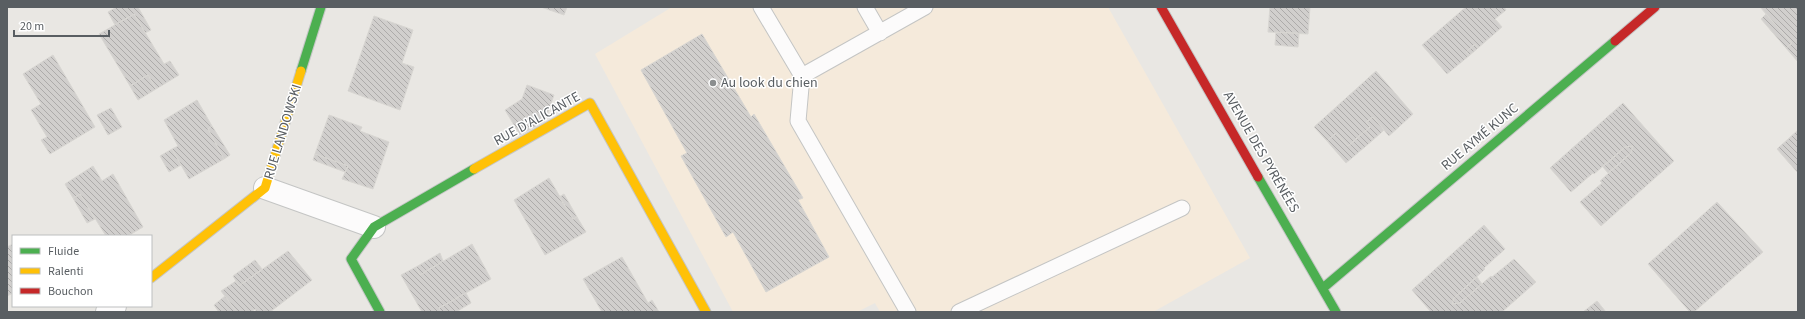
<svg xmlns="http://www.w3.org/2000/svg" width="1805" height="319" font-family="'Source Sans 3',sans-serif">
  <style>
    .commercial { fill: #f5eadb }
    .building { fill: url(#building-back-hatch); stroke: #d8d6d2 }
    .lines { fill: none; stroke-linecap: round; stroke-linejoin: round }
    .lane-casing { stroke: #c4c5c4; stroke-width: 17 }
    .street-casing { stroke: #c4c5c4; stroke-width: 24 }
    .fast-casing { stroke: #c5c6c6; stroke-width: 11 }
    .slow-casing { stroke: #c5c6c6; stroke-width: 11 }
    .jam-casing { stroke: #c5c6c6; stroke-width: 11 }
    .lane { stroke: #fcfbfb; stroke-width: 15 }
    .street { stroke: #fcfbfb; stroke-width: 22 }
    .fast { stroke: #4caf50; stroke-width: 9 }
    .slow { stroke: #ffc107; stroke-width: 9 }
    .jam { stroke: #c62828; stroke-width: 9 }
    .poi-dot { fill: #8b8e8f; stroke: #fff; stroke-width: 1.5 }
    .labels { text-anchor: middle; dominant-baseline: central; stroke-width: 3; stroke-linejoin: round; paint-order: stroke }
    .poi-label { font-size: 14px; fill: #595e62; stroke: #fff; text-anchor: start }
    .street-label { font-size: 14px; fill: #595e62; stroke: #fff }
  </style>
  <defs>
    <pattern id="building-back-hatch" width="6" height="6" patternUnits="userSpaceOnUse"><rect width="6" height="6" fill="#d1cfcd"/><path d="M-1 5l2 2M0 0l6 6M5-1l2 2" fill="none" stroke="#adabaa"/></pattern>
  </defs>
  <rect width="100%" height="100%" fill="#e9e7e3"/>
  <path class="commercial" d="M 672,7 L 1108,7 L 1250,258 L 1153,312 L 880,312 L 875,303 L 857,312 L 733,312 L 595,54 Z"/>
  <path class="building" d="M 117,7 L 138,7 L 151,30 L 145,33 L 134,14 L 115,25 L 108,12 Z
    M 541,7 L 567,7 L 564,15 Z
    M 1270,7 L 1310,7 L 1308,34 L 1268,32 Z
    M 1466,7 L 1504,7 L 1506,10 L 1495,19 L 1502,27 L 1478,48 L 1475,44 L 1466,52 L 1470,55 L 1447,74 L 1422,45 Z
    M 1760,7 L 1798,7 L 1798,62 L 1786,48 L 1792,43 Z
    M 134,14 L 164,64 L 170,61 L 179,75 L 156,89 L 148,75 L 130,86 L 99,34 Z
    M 1766,14 L 1792,43 L 1786,48 L 1761,19 Z
    M 374,16 L 413,30 L 402,63 L 414,67 L 400,110 L 348,91 Z
    M 1276,32 L 1299,33 L 1298,47 L 1275,45 Z
    M 702,34 L 751,117 L 754,114 L 803,198 L 798,200 L 829,257 L 766,292 L 733,232 L 726,237 L 681,156 L 687,153 L 641,70 Z
    M 1475,44 L 1478,48 L 1470,55 L 1466,52 Z
    M 53,55 L 95,127 L 50,154 L 41,140 L 47,137 L 31,110 L 41,104 L 23,74 Z
    M 1376,71 L 1413,114 L 1389,136 L 1373,117 L 1366,122 L 1370,127 L 1348,146 L 1336,133 L 1327,141 L 1314,127 Z
    M 148,75 L 156,89 L 138,100 L 130,86 Z
    M 527,85 L 554,95 L 545,121 L 520,135 L 505,110 L 522,99 Z
    M 197,100 L 212,126 L 208,129 L 224,159 L 189,179 L 172,149 L 178,146 L 164,120 Z
    M 1623,103 L 1674,161 L 1601,226 L 1580,202 L 1602,183 L 1600,181 L 1631,153 L 1633,146 L 1625,147 L 1594,174 L 1593,173 L 1571,192 L 1550,168 Z
    M 111,108 L 122,127 L 108,135 L 97,115 Z
    M 329,115 L 362,127 L 360,131 L 389,142 L 373,189 L 342,179 L 348,166 L 315,154 Z
    M 1373,117 L 1384,130 L 1373,140 L 1365,131 L 1370,127 L 1366,122 Z
    M 212,126 L 230,155 L 224,159 L 208,129 Z
    M 1798,130 L 1798,173 L 1777,149 Z
    M 1365,131 L 1373,140 L 1346,163 L 1327,141 L 1336,133 L 1348,146 Z
    M 1633,146 L 1631,153 L 1608,173 L 1603,167 L 1625,147 Z
    M 172,149 L 181,165 L 169,172 L 160,156 Z
    M 315,154 L 348,166 L 345,172 L 313,160 Z
    M 93,166 L 102,181 L 113,174 L 143,227 L 128,236 L 106,236 L 80,194 L 73,198 L 65,184 Z
    M 549,178 L 573,219 L 577,217 L 586,232 L 545,255 L 514,200 Z
    M 80,194 L 95,219 L 87,223 L 73,198 Z
    M 564,194 L 577,217 L 573,219 L 559,197 Z
    M 1717,202 L 1763,252 L 1694,312 L 1690,312 L 1648,264 Z
    M 1484,225 L 1505,249 L 1484,268 L 1485,269 L 1454,298 L 1452,304 L 1460,303 L 1491,276 L 1492,277 L 1514,259 L 1536,282 L 1502,312 L 1431,312 L 1412,290 Z
    M 13,244 L 13,293 L 7,296 L 7,247 Z
    M 472,244 L 491,279 L 439,308 L 441,312 L 422,312 L 401,275 L 416,267 L 420,275 Z
    M 288,251 L 312,280 L 270,312 L 257,312 L 255,309 L 251,312 L 237,312 L 221,291 L 236,281 L 239,286 Z
    M 440,253 L 443,261 L 420,275 L 416,267 Z
    M 622,257 L 648,303 L 652,300 L 659,312 L 602,312 L 583,279 Z
    M 255,260 L 262,269 L 239,286 L 233,276 Z
    M 1477,277 L 1482,284 L 1460,303 L 1452,304 L 1454,298 Z
    M 466,293 L 471,303 L 456,312 L 441,312 L 439,308 Z
    M 225,296 L 237,312 L 219,312 L 216,308 L 214,305 Z
    M 1597,301 L 1606,312 L 1583,312 Z"/>
  <g class="lines">
    <defs>
      <path id="lane" d="M 761,7 L 802,76 L 798,121 L 908,312
        M 865,7 L 880,33
        M 802,76 L 925,7
        M 959,312 L 1182,208"/>
      <path id="street" d="M 265,188 L 374,227
        M 107,312 L 115,306"/>
      <path id="fast" d="M 301,71 L 321,7
        M 1258,177 L 1336,312
        M 1323,288 L 1615,41
        M 380,312 L 351,259 L 374,227 L 474,169"/>
      <path id="slow" d="M 474,169 L 590,103 L 706,312
        M 151,278 L 265,188 L 301,71"/>
      <path id="jam" d="M 1161,7 L 1258,177
        M 1615,41 L 1655,7"/>
    </defs>
    <use href="#lane" class="lane-casing"/>
    <use href="#street" class="street-casing"/>
    <use href="#fast" class="fast-casing"/>
    <use href="#slow" class="slow-casing"/>
    <use href="#jam" class="jam-casing"/>
    <use href="#lane" class="lane"/>
    <use href="#street" class="street"/>
    <use href="#fast" class="fast"/>
    <use href="#slow" class="slow"/>
    <use href="#jam" class="jam"/>
  </g>
  <circle class="poi-dot" cx="713" cy="83" r="4"/>
  <g class="labels">
    <g class="poi-label">
      <text x="721" y="83">Au look du chien</text>
    </g>
    <g class="street-label">
      <text transform="translate(537 119) rotate(-29)">RUE D'ALICANTE</text>
      <text transform="translate(283 132) rotate(-73)">RUE LANDOWSKI</text>
      <text transform="translate(1480 137) rotate(-40)">RUE AYMÉ KUNC</text>
      <text transform="translate(1261 152) rotate(60)">AVENUE DES PYRÉNÉES</text>
    </g>
  </g>
  <rect width="1805" height="319" fill="none" stroke="#595e62" stroke-width="16"/>
  <rect x="12" y="235" width="140" height="72" fill="#ffffff" stroke="#bdbfc0"/>
  <rect x="20" y="248" width="20" height="6" fill="#4caf50" stroke="#bdbfc0"/>
  <text x="48" y="255" font-size="12" fill="#595e62">Fluide</text>
  <rect x="20" y="268" width="20" height="6" fill="#ffc107" stroke="#bdbfc0"/>
  <text x="48" y="275" font-size="12" fill="#595e62">Ralenti</text>
  <rect x="20" y="288" width="20" height="6" fill="#c62828" stroke="#bdbfc0"/>
  <text x="48" y="295" font-size="12" fill="#595e62">Bouchon</text>
  <path d="M14 30v6h95v-6" fill="none" stroke="#595e62" stroke-width="2"/>
  <text x="20" y="30" font-size="12" fill="#595e62" stroke="#ffffff" stroke-width="3" paint-order="stroke">20 m</text>
</svg>
